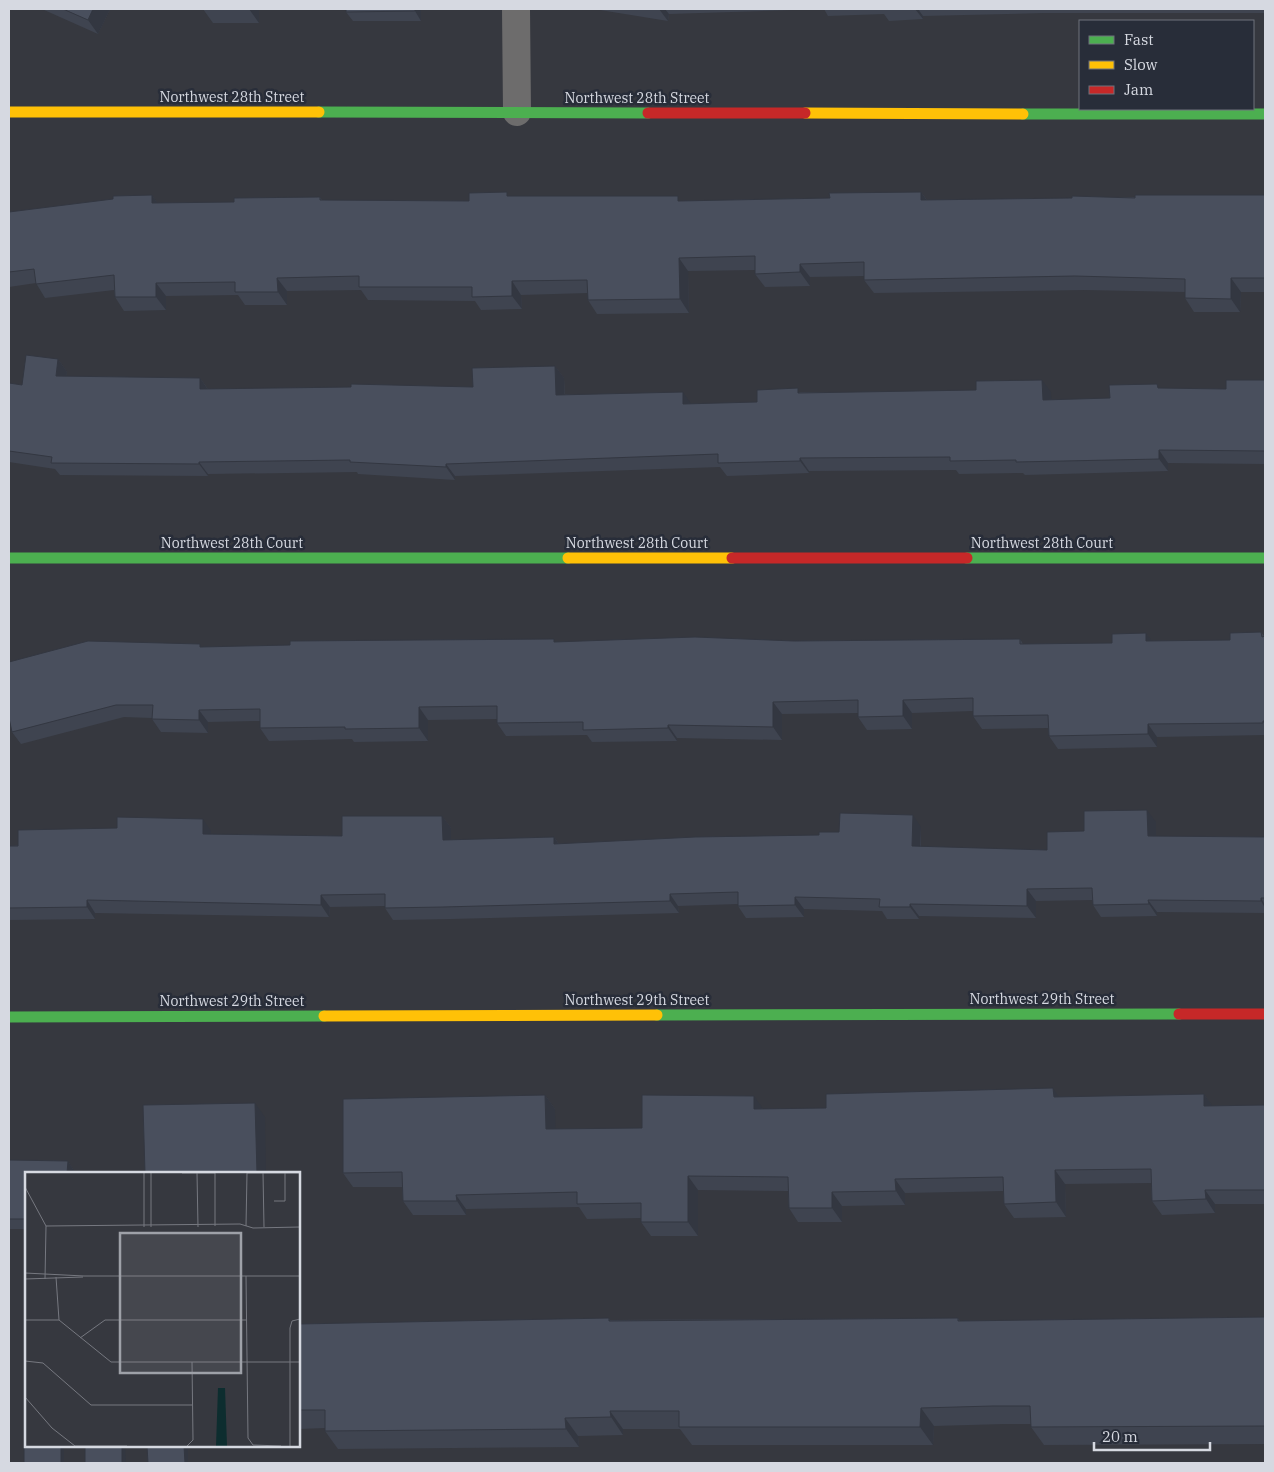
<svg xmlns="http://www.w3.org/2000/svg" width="1274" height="1472" font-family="'IBM Plex Serif',serif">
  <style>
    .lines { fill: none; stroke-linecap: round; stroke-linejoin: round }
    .street { stroke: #6d6c6c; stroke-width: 28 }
    .fast { stroke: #4caf50; stroke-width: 11 }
    .slow { stroke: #ffc107; stroke-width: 11 }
    .jam { stroke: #c62828; stroke-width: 11 }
    .wall { fill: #3f4450 }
    .shaded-wall { fill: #333741 }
    .building { fill: #494f5d; stroke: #333741 }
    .labels { text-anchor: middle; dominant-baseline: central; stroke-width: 5; stroke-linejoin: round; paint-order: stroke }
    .street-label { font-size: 14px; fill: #d6d9e1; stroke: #282d39 }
    .inset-road { fill: none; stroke: #767880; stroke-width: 1 }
    .view { fill: #9ea1a8; fill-opacity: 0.15; stroke: #9ea1a8; stroke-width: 2.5 }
    .inset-edge { fill: none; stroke: #d6d9e1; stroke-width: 2.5 }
  </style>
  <rect width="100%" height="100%" fill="#36383f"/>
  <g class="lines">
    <path class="street" d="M 516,9 L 517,112"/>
    <path class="fast" d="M 319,112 L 648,113
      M 1023,114 L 1265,114
      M 9,558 L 568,558
      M 967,558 L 1265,558
      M 657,1015 L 1179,1014
      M 9,1017 L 324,1016"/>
    <path class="slow" d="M 9,112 L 319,112
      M 805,113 L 1023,114
      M 568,558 L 732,558
      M 324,1016 L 657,1015"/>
    <path class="jam" d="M 648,113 L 805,113
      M 732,558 L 967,558
      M 1179,1014 L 1265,1014"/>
  </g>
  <path class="wall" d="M 42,9 L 110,9 L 98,34 Z
    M 203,9 L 259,9 L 259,23 L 213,23 Z
    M 421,9 L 421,21 L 353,21 L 346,12 Z
    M 594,9 L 1265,9 L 1265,13 L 1044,13 L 923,16 L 923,19 L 889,21 L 884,14 L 828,16 L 824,9 L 669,14 L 668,21 Z
    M 921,192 L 927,200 L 1265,195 L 1265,292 L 1241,292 L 1240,312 L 1194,312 L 1185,298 L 1185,292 L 1085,290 L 874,293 L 864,280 L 864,276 L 810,277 L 810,286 L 765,287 L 755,274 L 755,270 L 688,271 L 689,313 L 597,314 L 588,300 L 588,293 L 521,295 L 522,309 L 481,310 L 475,301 L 368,300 L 361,290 L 287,291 L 287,305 L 245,305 L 238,295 L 166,296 L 166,310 L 124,311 L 115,297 L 114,290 L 45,298 L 36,283 L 9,287 L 9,212 L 152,195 L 157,203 L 234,202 L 320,197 L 322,200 L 469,201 L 510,196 L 681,201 L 830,198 Z
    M 58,359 L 67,372 L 66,376 L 200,378 L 208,389 L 473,387 L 555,366 L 564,378 L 565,394 L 691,404 L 757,402 L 801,392 L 1051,392 L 1051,400 L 1110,398 L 1160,388 L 1226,389 L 1265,380 L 1265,464 L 1168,463 L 1168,471 L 1025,475 L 1023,473 L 959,474 L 956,470 L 809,471 L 809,473 L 727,476 L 720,467 L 455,476 L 455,480 L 358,474 L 357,472 L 208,474 L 208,476 L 60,475 L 55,469 L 9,462 L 9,383 L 22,385 Z
    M 1261,632 L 1264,636 L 1265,636 L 1265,735 L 1157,737 L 1157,747 L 1058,749 L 1049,736 L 1048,728 L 982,729 L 973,716 L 973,711 L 912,713 L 912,729 L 867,730 L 858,717 L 858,713 L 782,714 L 782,740 L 677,738 L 677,741 L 592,742 L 587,735 L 506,736 L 497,723 L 497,719 L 428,720 L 428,741 L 354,742 L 352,739 L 269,741 L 260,728 L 260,721 L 208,722 L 208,733 L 161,732 L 152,719 L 152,718 L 124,717 L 21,744 L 12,732 L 202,647 L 556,642 L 794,641 L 1020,639 L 1023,644 L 1112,643 L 1146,633 L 1151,641 L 1230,640 Z
    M 442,816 L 451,828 L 451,840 L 554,837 L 559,844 L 819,835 L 839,832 L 921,827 L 921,847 L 1047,850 L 1084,831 L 1156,822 L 1156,836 L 1265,837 L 1265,913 L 1157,912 L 1157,916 L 1101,917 L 1093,905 L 1093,900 L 1036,901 L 1036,918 L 919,916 L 919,919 L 887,919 L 882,911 L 804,909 L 804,917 L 746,918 L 738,906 L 738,904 L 678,906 L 679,913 L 451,919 L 393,920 L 385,908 L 385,906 L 330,907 L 329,917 L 95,913 L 95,919 L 9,920 L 9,846 L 211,831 L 211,834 L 342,836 Z
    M 1204,1094 L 1212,1106 L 1265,1105 L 1265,1204 L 1215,1204 L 1215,1213 L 1162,1215 L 1152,1201 L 1151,1183 L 1065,1184 L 1066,1217 L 1014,1218 L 1004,1204 L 1003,1191 L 905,1193 L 905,1205 L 842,1206 L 842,1222 L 798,1222 L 789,1208 L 788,1191 L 698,1190 L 698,1236 L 651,1236 L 641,1222 L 641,1218 L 587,1219 L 579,1207 L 466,1209 L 466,1215 L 413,1215 L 403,1201 L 402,1187 L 353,1187 L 343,1173 L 545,1095 L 555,1109 L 555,1129 L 642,1128 L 763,1109 L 826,1108 L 1059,1097 Z
    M 9,1160 L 68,1161 L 74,1171 L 26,1173 L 26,1229 L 9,1229 Z
    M 1265,1317 L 1265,1444 L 1044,1445 L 1031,1427 L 1031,1424 L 1004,1424 L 934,1426 L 933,1445 L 692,1445 L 680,1429 L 623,1429 L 623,1435 L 578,1436 L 579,1447 L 338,1449 L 325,1431 L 325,1428 L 299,1429 L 299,1324 L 609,1318 L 610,1320 L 958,1318 L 960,1321 Z"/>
  <path class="shaded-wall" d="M 93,9 L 110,9 L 98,34 L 88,20 Z
    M 249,9 L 259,9 L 259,23 Z
    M 415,9 L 421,9 L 421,21 L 415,11 Z
    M 659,9 L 665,9 L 669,14 L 668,21 Z
    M 915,9 L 918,9 L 923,16 L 923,19 Z
    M 921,192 L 930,205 L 921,200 Z
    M 152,195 L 161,209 L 152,203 Z
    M 679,258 L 688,271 L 689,313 L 680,299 Z
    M 800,264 L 810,277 L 810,286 L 800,272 Z
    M 277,278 L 287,291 L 287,305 L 278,292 Z
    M 1231,278 L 1241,292 L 1240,312 L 1231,299 Z
    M 512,281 L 521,295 L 522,309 L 512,296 Z
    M 156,283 L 166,296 L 166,310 L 156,297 Z
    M 58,359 L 67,372 L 64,388 L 56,376 Z
    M 555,366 L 564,378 L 565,407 L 556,395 Z
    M 200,378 L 209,391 L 200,389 Z
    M 1042,380 L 1051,392 L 1052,413 L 1043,400 Z
    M 683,392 L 692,405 L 683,404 Z
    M 1159,450 L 1168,463 L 1168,471 L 1159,459 Z
    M 800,458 L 809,471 L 809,473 L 800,461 Z
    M 199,462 L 208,474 L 208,476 L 199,464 Z
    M 446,464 L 455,476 L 455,480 L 446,467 Z
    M 1146,633 L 1155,646 L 1146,641 Z
    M 903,700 L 912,713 L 912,729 L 903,716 Z
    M 773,702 L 782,714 L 782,740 L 773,727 Z
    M 419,707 L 428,720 L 428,741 L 419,728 Z
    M 199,710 L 208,722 L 208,733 L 199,720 Z
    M 1148,724 L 1157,737 L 1157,747 L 1148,734 Z
    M 668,725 L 677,738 L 677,741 L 668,728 Z
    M 1147,810 L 1156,822 L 1156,848 L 1148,836 Z
    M 913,815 L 921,827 L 920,858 L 912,846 Z
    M 442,816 L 451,828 L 451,852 L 443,840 Z
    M 203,819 L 211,831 L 211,846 L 203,834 Z
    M 554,837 L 562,849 L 554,844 Z
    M 1027,889 L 1036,901 L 1036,918 L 1027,906 Z
    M 670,894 L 678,906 L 679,913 L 670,901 Z
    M 321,895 L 330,907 L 329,917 L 321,905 Z
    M 795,897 L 804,909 L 804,917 L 795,905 Z
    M 1261,898 L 1265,905 L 1265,908 L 1261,901 Z
    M 87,900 L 95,913 L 95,919 L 87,907 Z
    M 1148,900 L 1157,912 L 1157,916 L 1149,904 Z
    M 910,904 L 919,916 L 919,919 L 910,907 Z
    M 1053,1088 L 1063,1103 L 1054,1097 Z
    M 1204,1094 L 1214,1108 L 1204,1106 Z
    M 545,1095 L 555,1109 L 556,1144 L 546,1129 Z
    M 754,1096 L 764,1110 L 754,1109 Z
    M 255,1103 L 265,1117 L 266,1173 L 257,1173 Z
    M 68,1161 L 74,1171 L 74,1173 L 67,1173 Z
    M 1055,1170 L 1065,1184 L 1066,1217 L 1056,1202 Z
    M 688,1176 L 698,1190 L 698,1236 L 688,1222 Z
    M 895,1179 L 905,1193 L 905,1205 L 896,1191 Z
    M 1205,1190 L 1215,1204 L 1215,1213 L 1206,1199 Z
    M 832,1192 L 842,1206 L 842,1222 L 832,1208 Z
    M 456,1195 L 466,1209 L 466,1215 L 457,1201 Z
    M 921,1408 L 934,1426 L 933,1445 L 920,1427 Z
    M 610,1411 L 623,1429 L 623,1435 L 611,1417 Z
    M 565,1418 L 578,1436 L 579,1447 L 566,1429 Z
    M 61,1446 L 64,1446 L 64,1463 L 61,1463 Z
    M 122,1446 L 125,1446 L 126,1463 L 122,1463 Z
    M 184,1446 L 188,1446 L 188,1463 L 185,1463 Z"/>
  <path class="building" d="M 63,9 L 93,9 L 88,20 Z
    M 346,9 L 415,9 L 415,11 L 346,12 Z
    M 507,192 L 507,196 L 678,196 L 678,201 L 830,198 L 829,193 L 921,192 L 921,200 L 1072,198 L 1072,196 L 1135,198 L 1135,195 L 1265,195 L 1265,278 L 1231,278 L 1231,299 L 1185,298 L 1185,279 L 1075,276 L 864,280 L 864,262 L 800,264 L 800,272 L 755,274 L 755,256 L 679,258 L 680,299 L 588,300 L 587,280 L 512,281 L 512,296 L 472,297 L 472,287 L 359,287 L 359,276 L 277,278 L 278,292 L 235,292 L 235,282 L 156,283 L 156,297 L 115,297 L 114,275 L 36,284 L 34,269 L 9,272 L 9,212 L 113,199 L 113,196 L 152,195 L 152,203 L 234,202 L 234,198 L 320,197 L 320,200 L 469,201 L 469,193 Z
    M 26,355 L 58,359 L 56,376 L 200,378 L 200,389 L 351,387 L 351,384 L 473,387 L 472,368 L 555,366 L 556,395 L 683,392 L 683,404 L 757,402 L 757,390 L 798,388 L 798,393 L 976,390 L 976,381 L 1042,380 L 1043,400 L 1110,398 L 1109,385 L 1157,384 L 1158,388 L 1226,389 L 1226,380 L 1265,380 L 1265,451 L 1159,450 L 1159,459 L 1016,462 L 1016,460 L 950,461 L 950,457 L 800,458 L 800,461 L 718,463 L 718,454 L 446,464 L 446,467 L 350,462 L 350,460 L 199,462 L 199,464 L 51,463 L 52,457 L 9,451 L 9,383 L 22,385 Z
    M 1261,632 L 1262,637 L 1265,636 L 1265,721 L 1263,721 L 1263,723 L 1148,724 L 1148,734 L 1049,736 L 1048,715 L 973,716 L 973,698 L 903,700 L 903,716 L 858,717 L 858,700 L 773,702 L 773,727 L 668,725 L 668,728 L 583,730 L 583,722 L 497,723 L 497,706 L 419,707 L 419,728 L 345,729 L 345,727 L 260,728 L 260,709 L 199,710 L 199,720 L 152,719 L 153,705 L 116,705 L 12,732 L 9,718 L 9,662 L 88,641 L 200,644 L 200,647 L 290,645 L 290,641 L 554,639 L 554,642 L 695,637 L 794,641 L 1020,639 L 1020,644 L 1112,643 L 1112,634 L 1146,633 L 1146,641 L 1230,640 L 1230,633 Z
    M 1147,810 L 1148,836 L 1265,837 L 1265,898 L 1261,898 L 1261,901 L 1148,900 L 1149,904 L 1093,905 L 1092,888 L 1027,889 L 1027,906 L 910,904 L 910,907 L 879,907 L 880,899 L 795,897 L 795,905 L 738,906 L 738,892 L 670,894 L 670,901 L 443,907 L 385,908 L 385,894 L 321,895 L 321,905 L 87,900 L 87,907 L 9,908 L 9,846 L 18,846 L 18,830 L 117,828 L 117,817 L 203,819 L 203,834 L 342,836 L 342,816 L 442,816 L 443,840 L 554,837 L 554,844 L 695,837 L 819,835 L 819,832 L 839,832 L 840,813 L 913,815 L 912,846 L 1047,850 L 1047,832 L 1084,831 L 1084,811 Z
    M 1053,1088 L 1054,1097 L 1204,1094 L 1204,1106 L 1265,1105 L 1265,1190 L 1205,1190 L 1206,1199 L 1152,1201 L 1151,1169 L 1055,1170 L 1056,1202 L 1004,1204 L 1003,1177 L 895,1179 L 896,1191 L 832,1192 L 832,1208 L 789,1208 L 788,1177 L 688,1176 L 688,1222 L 641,1222 L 641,1203 L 577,1204 L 577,1192 L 456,1195 L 457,1201 L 403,1201 L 402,1172 L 343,1173 L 343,1099 L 545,1095 L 546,1129 L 642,1128 L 642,1095 L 754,1096 L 754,1109 L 826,1108 L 826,1094 Z
    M 255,1103 L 257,1173 L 145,1173 L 143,1105 Z
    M 9,1160 L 68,1161 L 67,1173 L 26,1173 L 26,1219 L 9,1219 Z
    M 1265,1317 L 1265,1426 L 1031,1427 L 1030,1406 L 992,1406 L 921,1408 L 920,1427 L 679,1427 L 679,1411 L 610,1411 L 611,1417 L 565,1418 L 566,1429 L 325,1431 L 325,1410 L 299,1410 L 299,1324 L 609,1318 L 609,1321 L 958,1318 L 958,1321 Z
    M 24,1439 L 26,1439 L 26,1446 L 61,1446 L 61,1463 L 24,1463 Z
    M 85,1446 L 122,1446 L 122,1463 L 85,1463 Z
    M 147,1446 L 184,1446 L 185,1463 L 148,1463 Z"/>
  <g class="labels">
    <g class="street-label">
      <text x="232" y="97">Northwest 28th Street</text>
      <text x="637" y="98">Northwest 28th Street</text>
      <text x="232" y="543">Northwest 28th Court</text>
      <text x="637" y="543">Northwest 28th Court</text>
      <text x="1042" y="543">Northwest 28th Court</text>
      <text x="1042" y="999">Northwest 29th Street</text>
      <text x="637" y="1000">Northwest 29th Street</text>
      <text x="232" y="1001">Northwest 29th Street</text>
    </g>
  </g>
  <g transform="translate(25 1172)">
    <rect width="275" height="275" fill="#36383f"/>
    <path d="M 193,216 L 200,216 L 202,274 L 191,274 Z" fill="#0d2d2f"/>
    <path class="inset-road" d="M 119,1 L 119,55M 126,1 L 126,55M 157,1 L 190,1M 172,1 L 173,55M 190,1 L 190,54M 222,1 L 275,1M 238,1 L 239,55M 0,15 L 21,54 L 20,107M 249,29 L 260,29 L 260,1M 21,54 L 215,52 L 228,56 L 275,55M 221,54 L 222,1M 0,101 L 59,104 L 275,104M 221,104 L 223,266 L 228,273 L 256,274M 31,105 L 34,148M 0,107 L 58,105M 0,148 L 34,148 L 86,190 L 275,190M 55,166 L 80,148 L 222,148M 0,189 L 18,191 L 66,233 L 167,233M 0,225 L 27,256 L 50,274 L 102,274M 162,274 L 168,268 L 167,190M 265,274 L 265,156 L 267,149 L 275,147"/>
    <path class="view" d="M 95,61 L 216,61 L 216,201 L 95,201 Z"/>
    <rect width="275" height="275" class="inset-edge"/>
  </g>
  <rect width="1274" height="1472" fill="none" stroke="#d6d9e1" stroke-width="20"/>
  <rect x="1079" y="20" width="175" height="90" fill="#282d39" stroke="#6e727c"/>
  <rect x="1089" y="36" width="25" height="8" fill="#4caf50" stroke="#6e727c"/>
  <text x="1124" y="45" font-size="15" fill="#d6d9e1">Fast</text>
  <rect x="1089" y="61" width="25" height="8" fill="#ffc107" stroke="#6e727c"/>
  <text x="1124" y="70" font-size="15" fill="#d6d9e1">Slow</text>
  <rect x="1089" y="86" width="25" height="8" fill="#c62828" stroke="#6e727c"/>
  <text x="1124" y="95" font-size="15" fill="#d6d9e1">Jam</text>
  <path d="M1094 1442v8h116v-8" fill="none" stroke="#d6d9e1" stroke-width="2.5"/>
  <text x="1102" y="1442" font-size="15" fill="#d6d9e1" stroke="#282d39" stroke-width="4" paint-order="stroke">20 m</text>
</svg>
